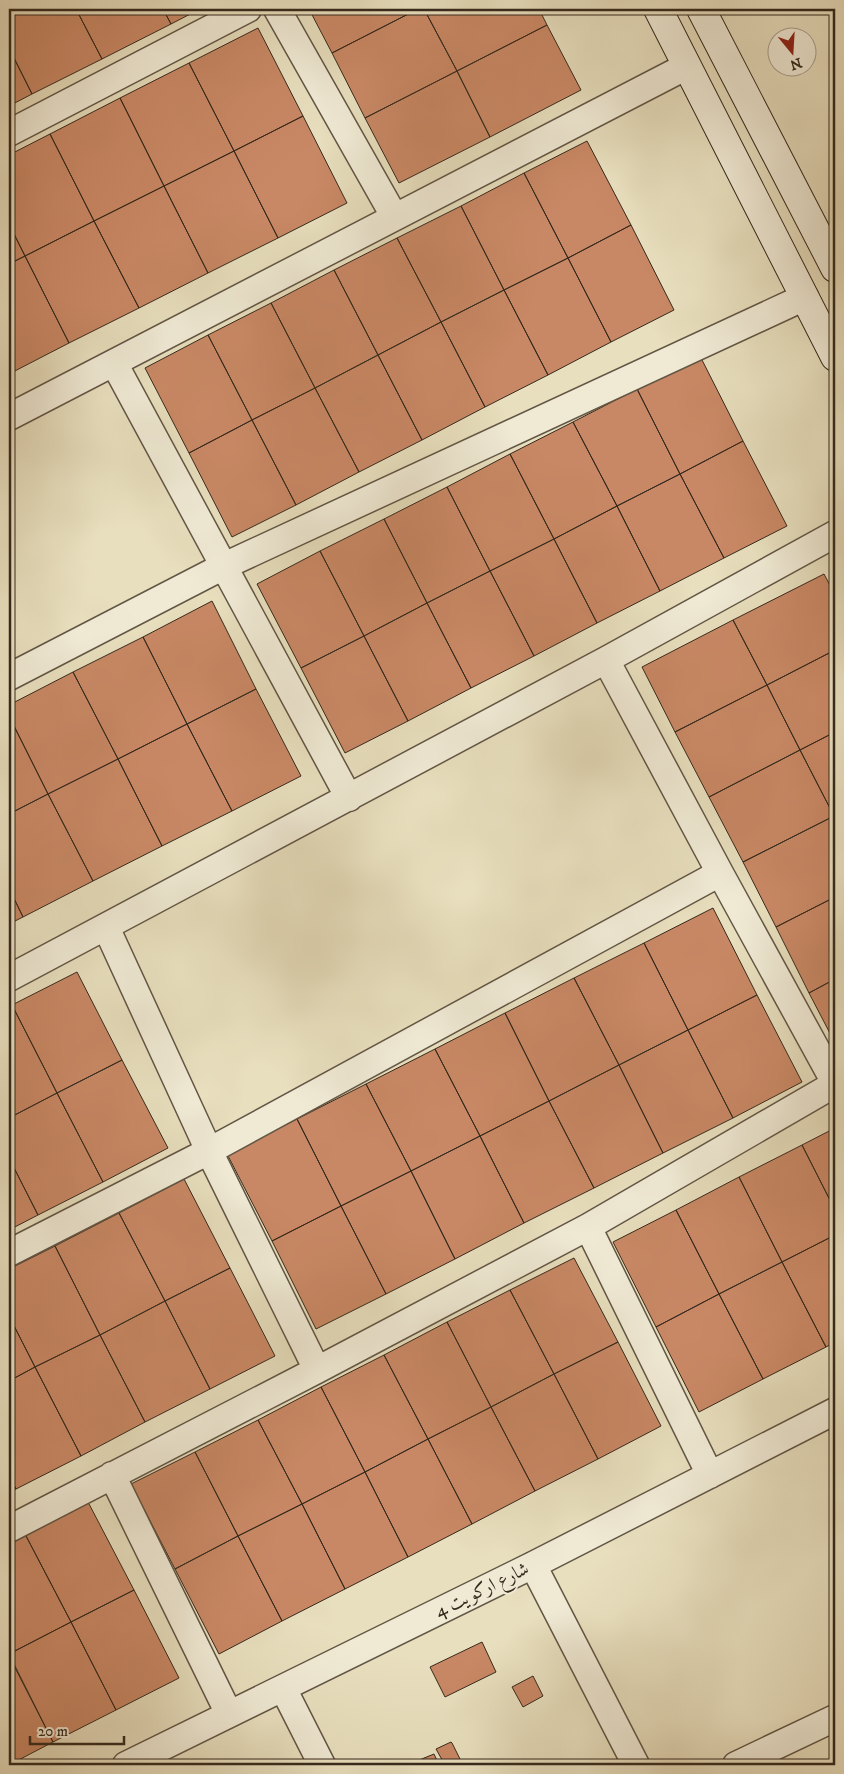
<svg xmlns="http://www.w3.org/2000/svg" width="844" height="1774" font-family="'IM FELL DW Pica',Amiri,serif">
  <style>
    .building { fill: #c98865; stroke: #36291d }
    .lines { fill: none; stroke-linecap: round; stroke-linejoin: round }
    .street-casing { stroke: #625645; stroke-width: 29 }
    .secondary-casing { stroke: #36291d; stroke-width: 30 }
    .street { stroke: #f0ead5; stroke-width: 26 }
    .secondary { stroke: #f0ead5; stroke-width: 28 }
    .labels { text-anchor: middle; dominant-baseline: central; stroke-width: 4; stroke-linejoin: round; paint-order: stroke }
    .street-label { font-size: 19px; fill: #36291d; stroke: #f0ead5 }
  </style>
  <rect width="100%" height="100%" fill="#e8dfbe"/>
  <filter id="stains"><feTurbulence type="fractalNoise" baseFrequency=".004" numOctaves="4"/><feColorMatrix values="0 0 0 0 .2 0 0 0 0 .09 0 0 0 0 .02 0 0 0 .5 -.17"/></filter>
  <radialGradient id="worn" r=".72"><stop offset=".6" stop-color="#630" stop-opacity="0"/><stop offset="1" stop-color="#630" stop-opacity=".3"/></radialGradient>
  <path class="building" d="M 9,9 L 76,9 L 102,59 L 32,94 L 9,48 Z
    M 76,9 L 163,9 L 171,24 L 102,59 Z
    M 163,9 L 200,9 L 171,24 Z
    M 309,9 L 418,9 L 332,53 Z
    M 418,9 L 424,9 L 457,71 L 365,118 L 332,53 Z
    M 424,9 L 539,9 L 547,25 L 457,71 Z
    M 547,25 L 581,90 L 490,137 L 457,71 Z
    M 258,28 L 303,116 L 234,151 L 189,63 Z
    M 9,48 L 32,94 L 9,106 Z
    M 189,63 L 234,151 L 164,186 L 120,98 Z
    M 457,71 L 490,137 L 399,183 L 365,118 Z
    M 120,98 L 164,186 L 94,221 L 50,134 Z
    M 303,116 L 347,203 L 278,238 L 234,151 Z
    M 50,134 L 94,221 L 25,256 L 9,224 L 9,155 Z
    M 587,141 L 631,225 L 568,258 L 524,173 Z
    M 234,151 L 278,238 L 208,273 L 164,186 Z
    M 524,173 L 568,258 L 504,290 L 461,206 Z
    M 164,186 L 208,273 L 139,308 L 94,221 Z
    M 461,206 L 504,290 L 441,322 L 397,238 Z
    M 94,221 L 139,308 L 69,343 L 25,256 Z
    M 9,224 L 25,256 L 9,264 Z
    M 631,225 L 674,310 L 611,342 L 568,258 Z
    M 397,238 L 441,322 L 378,355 L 334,270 Z
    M 25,256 L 69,343 L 9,374 L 9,264 Z
    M 568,258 L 611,342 L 548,375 L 504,290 Z
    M 334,270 L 378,355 L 315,388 L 271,303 Z
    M 504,290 L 548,375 L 485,407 L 441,322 Z
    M 271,303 L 315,388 L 252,420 L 208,335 Z
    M 441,322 L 485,407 L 422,440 L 378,355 Z
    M 208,335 L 252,420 L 189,453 L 145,368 Z
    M 378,355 L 422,440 L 359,472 L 315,388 Z
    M 700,356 L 743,441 L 680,474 L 637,389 Z
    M 315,388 L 359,472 L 296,505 L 252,420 Z
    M 637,389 L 680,474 L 617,506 L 573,422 Z
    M 252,420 L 296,505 L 232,537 L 189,453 Z
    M 573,422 L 617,506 L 554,539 L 510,454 Z
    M 743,441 L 787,526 L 724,558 L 680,474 Z
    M 510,454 L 554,539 L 490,571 L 447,487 Z
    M 680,474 L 724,558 L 660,591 L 617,506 Z
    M 447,487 L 490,571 L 427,603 L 384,519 Z
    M 617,506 L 660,591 L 597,623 L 554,539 Z
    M 384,519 L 427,603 L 364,636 L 320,551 Z
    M 554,539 L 597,623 L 534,656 L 490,571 Z
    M 320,551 L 364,636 L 301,668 L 257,584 Z
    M 490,571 L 534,656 L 471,688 L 427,603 Z
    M 824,574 L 835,595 L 835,650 L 767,685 L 733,620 Z
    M 212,601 L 256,689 L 187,724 L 143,637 Z
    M 427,603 L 471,688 L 408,721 L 364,636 Z
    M 733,620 L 767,685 L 675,732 L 642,667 Z
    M 364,636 L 408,721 L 345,753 L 301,668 Z
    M 143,637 L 187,724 L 118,759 L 73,672 Z
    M 835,650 L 835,732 L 800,750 L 767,685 Z
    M 73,672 L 118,759 L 48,794 L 9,716 L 9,705 Z
    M 767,685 L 800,750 L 709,797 L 675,732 Z
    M 256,689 L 301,776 L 232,811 L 187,724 Z
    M 9,716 L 48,794 L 9,814 Z
    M 187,724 L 232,811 L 162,846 L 118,759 Z
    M 835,732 L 835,815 L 834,816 L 800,750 Z
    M 800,750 L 834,816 L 743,862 L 709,797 Z
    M 118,759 L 162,846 L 93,881 L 48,794 Z
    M 48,794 L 93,881 L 23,917 L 9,888 L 9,814 Z
    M 834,816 L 835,819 L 835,897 L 776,927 L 743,862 Z
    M 9,888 L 23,917 L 9,924 Z
    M 835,897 L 835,979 L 809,993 L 776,927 Z
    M 713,908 L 757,995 L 688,1030 L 644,943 Z
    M 644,943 L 688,1030 L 619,1065 L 574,978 Z
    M 77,972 L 122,1060 L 57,1093 L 12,1005 Z
    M 574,978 L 619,1065 L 549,1101 L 505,1013 Z
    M 835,979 L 835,1043 L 809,993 Z
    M 757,995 L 802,1082 L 733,1118 L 688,1030 Z
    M 12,1005 L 57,1093 L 9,1118 L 9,1006 Z
    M 505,1013 L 549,1101 L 480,1136 L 435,1049 Z
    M 688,1030 L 733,1118 L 663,1153 L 619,1065 Z
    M 435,1049 L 480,1136 L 411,1171 L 366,1084 Z
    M 122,1060 L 168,1148 L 103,1182 L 57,1093 Z
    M 619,1065 L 663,1153 L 594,1188 L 549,1101 Z
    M 366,1084 L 411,1171 L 341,1206 L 297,1119 Z
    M 57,1093 L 103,1182 L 38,1215 L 9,1158 L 9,1118 Z
    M 549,1101 L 594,1188 L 524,1223 L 480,1136 Z
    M 297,1119 L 341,1206 L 272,1241 L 227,1154 Z
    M 835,1128 L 835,1210 L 802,1145 Z
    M 480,1136 L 524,1223 L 455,1259 L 411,1171 Z
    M 802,1145 L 835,1210 L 835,1235 L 782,1262 L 739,1177 Z
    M 9,1158 L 38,1215 L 9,1230 Z
    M 411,1171 L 455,1259 L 386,1294 L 341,1206 Z
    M 739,1177 L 782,1262 L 719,1294 L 676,1210 Z
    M 184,1179 L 230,1268 L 165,1301 L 119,1213 Z
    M 341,1206 L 386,1294 L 316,1329 L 272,1241 Z
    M 676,1210 L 719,1294 L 656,1327 L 613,1242 Z
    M 119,1213 L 165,1301 L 100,1335 L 55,1246 Z
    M 835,1235 L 835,1342 L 826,1347 L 782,1262 Z
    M 55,1246 L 100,1335 L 35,1367 L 9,1316 L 9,1269 Z
    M 574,1258 L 618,1342 L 554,1374 L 510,1290 Z
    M 782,1262 L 826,1347 L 763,1379 L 719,1294 Z
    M 230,1268 L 275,1356 L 210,1389 L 165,1301 Z
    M 510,1290 L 554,1374 L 491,1407 L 447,1322 Z
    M 719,1294 L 763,1379 L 699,1412 L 656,1327 Z
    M 165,1301 L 210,1389 L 145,1422 L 100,1335 Z
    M 9,1316 L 35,1367 L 9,1381 Z
    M 447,1322 L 491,1407 L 428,1439 L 384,1355 Z
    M 100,1335 L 145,1422 L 81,1456 L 35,1367 Z
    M 618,1342 L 661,1426 L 598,1459 L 554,1374 Z
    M 384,1355 L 428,1439 L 365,1472 L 321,1387 Z
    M 35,1367 L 81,1456 L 16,1489 L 9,1475 L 9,1381 Z
    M 554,1374 L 598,1459 L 535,1491 L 491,1407 Z
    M 321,1387 L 365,1472 L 302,1504 L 258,1420 Z
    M 491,1407 L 535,1491 L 472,1524 L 428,1439 Z
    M 258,1420 L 302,1504 L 238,1536 L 195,1452 Z
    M 428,1439 L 472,1524 L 408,1557 L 365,1472 Z
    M 195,1452 L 238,1536 L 175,1569 L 131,1484 Z
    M 365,1472 L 408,1557 L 345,1589 L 302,1504 Z
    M 9,1475 L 16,1489 L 9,1493 Z
    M 88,1502 L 134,1590 L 71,1622 L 25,1534 Z
    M 302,1504 L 345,1589 L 282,1621 L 238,1536 Z
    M 25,1534 L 71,1622 L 9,1654 L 9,1543 Z
    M 238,1536 L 282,1621 L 219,1654 L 175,1569 Z
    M 134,1590 L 179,1678 L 116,1710 L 71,1622 Z
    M 71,1622 L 116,1710 L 53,1742 L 9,1654 Z
    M 482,1642 L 496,1672 L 445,1697 L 430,1667 Z
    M 9,1656 L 53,1742 L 9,1765 Z
    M 533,1676 L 543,1696 L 523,1707 L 512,1687 Z
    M 451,1742 L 452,1743 L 463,1765 L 445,1765 L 436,1749 Z
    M 434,1754 L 439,1765 L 407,1765 Z"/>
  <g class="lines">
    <defs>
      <path id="street" d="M 277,9 L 394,216
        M 9,133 L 248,9
        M 114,363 L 349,798
        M 9,417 L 687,66
        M 606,660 L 720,873 L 835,1083
        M 9,677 L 224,566 L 805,297
        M 106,927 L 209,1151 L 317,1370
        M 9,978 L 606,660 L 835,534
        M 588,1227 L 710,1475
        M 9,1253 L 209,1151 L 720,873
        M 112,1475 L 229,1714
        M 9,1529 L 317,1370 L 588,1227 L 835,1084
        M 533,1565 L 636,1765
        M 283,1688 L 322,1765
        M 126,1765 L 533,1565 L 835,1411
        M 736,1765 L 835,1718"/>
      <path id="secondary" d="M 658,9 L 835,357
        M 701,9 L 835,268"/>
    </defs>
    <use href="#street" class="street-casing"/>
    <use href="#secondary" class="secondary-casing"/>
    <use href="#street" class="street"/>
    <use href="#secondary" class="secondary"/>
  </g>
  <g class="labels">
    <g class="street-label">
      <text transform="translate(482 1590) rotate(-26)">شارع اركويت 4</text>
    </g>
  </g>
  <rect width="844" height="1774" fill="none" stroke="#e8dfbe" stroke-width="30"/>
  <rect x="10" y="10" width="824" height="1754" fill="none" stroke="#36291d" stroke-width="2.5"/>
  <rect x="15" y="15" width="814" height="1744" fill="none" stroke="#36291d"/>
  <g transform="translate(792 52) rotate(162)"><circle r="24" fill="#f0ead5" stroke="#a69d8b"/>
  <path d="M0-4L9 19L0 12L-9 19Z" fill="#8f2418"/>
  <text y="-8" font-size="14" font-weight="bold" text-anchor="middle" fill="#36291d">N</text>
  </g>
  <path d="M30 1736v8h94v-8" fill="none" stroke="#36291d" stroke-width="2.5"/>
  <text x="38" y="1736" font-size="15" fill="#36291d" stroke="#f0ead5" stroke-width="4" paint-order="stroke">20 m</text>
  <rect width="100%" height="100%" filter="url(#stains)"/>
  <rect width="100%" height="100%" fill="url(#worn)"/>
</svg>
